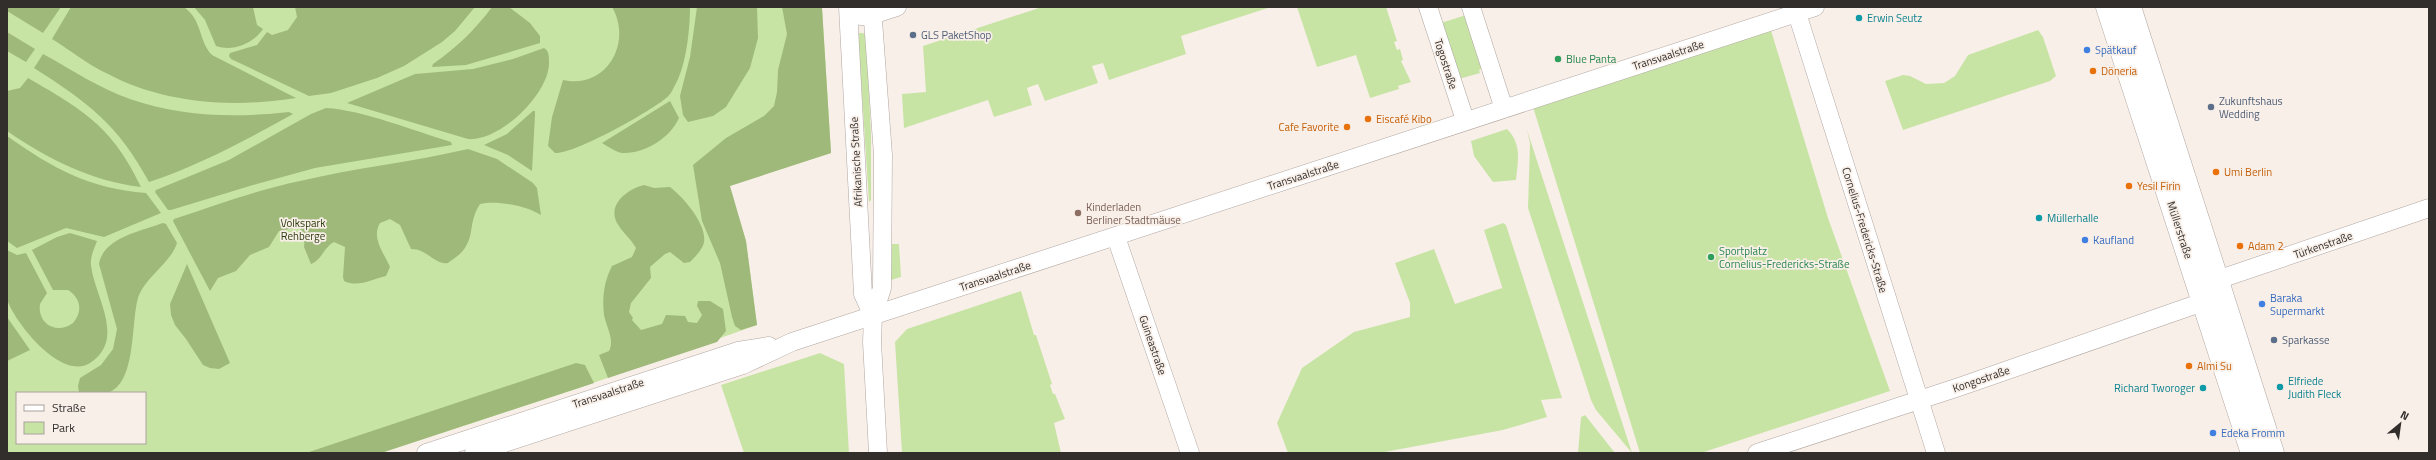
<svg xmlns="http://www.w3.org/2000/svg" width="2436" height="460" font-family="'Titillium Web',sans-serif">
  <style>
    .green { fill: #c8e4a5; fill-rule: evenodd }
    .forest { fill: #9eb97a }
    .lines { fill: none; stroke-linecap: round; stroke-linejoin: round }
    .minor-casing { stroke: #b0a6a1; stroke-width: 19 }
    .major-casing { stroke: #b0a6a1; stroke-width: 23 }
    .minor { stroke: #fff; stroke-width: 18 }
    .major { stroke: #fff; stroke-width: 22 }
    .culture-dot { fill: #0f9aa8; stroke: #f9efe9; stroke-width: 1.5 }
    .service-dot { fill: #5c6f8a; stroke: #f9efe9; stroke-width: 1.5 }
    .shop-dot { fill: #3f7fe0; stroke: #f9efe9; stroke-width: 1.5 }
    .leisure-dot { fill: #2e9e5b; stroke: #f9efe9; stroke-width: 1.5 }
    .food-dot { fill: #e8710a; stroke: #f9efe9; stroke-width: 1.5 }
    .education-dot { fill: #8d6e63; stroke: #f9efe9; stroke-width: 1.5 }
    .labels { text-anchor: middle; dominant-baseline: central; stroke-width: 3.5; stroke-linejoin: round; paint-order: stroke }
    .culture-label { font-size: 11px; fill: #0d838f; stroke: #f9efe9; text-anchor: start }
    .service-label { font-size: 11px; fill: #4e5e75; stroke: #f9efe9; text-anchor: start }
    .shop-label { font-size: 11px; fill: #366cbe; stroke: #f9efe9; text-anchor: start }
    .street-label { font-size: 11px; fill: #322e2c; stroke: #f9efe9 }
    .leisure-label { font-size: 11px; fill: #27864d; stroke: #f9efe9; text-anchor: start }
    .food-label { font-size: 11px; fill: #c56008; stroke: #f9efe9; text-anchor: start }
    .education-label { font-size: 11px; fill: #785e54; stroke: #f9efe9; text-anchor: start }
    .park-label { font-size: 11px; fill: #2a3c0d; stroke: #f9efe9 }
  </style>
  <rect width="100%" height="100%" fill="#f9efe9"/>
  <path class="green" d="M 7,7 L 822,7 L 831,153 L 729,186 L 746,241 L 757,325 L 579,388 L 381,453 L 7,453 ZM 17,393 L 145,393 L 145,443 L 17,443 Z
    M 1042,7 L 1271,7 L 1181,36 L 1186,54 L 1109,80 L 1103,63 L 1092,66 L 1098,83 L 1045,101 L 1038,84 L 1027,88 L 1032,105 L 994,117 L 988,100 L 904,128 L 902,94 L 926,92 L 923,46 Z
    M 1297,7 L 1386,7 L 1397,41 L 1394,42 L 1397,50 L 1400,49 L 1403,60 L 1401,61 L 1411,82 L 1398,86 L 1399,89 L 1370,98 L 1356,55 L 1317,67 Z
    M 1466,15 L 1483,68 L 1479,70 L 1480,73 L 1459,79 L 1441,23 Z
    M 1770,27 L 1828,218 L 1890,391 L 1701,453 L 1640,453 L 1533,107 Z
    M 2038,30 L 2043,37 L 2056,76 L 2050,81 L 1903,130 L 1885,81 L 1903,75 L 1910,76 L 1926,84 L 1944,83 L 1955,76 L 1968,55 Z
    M 858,33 L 863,33 L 866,36 L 871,133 L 871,200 L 869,202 Z
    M 1507,129 C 1522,144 1518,160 1516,180 L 1493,182 L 1474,156 L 1471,141 Z
    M 1527,130 L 1632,453 L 1596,410 L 1591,400 L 1528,208 L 1530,143 Z
    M 1503,223 L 1506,225 L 1562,398 L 1541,400 L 1547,417 L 1503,430 L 1379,453 L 1288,453 L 1277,423 L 1302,368 L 1354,332 L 1410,317 L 1410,303 L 1395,263 L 1434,249 L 1455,304 L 1502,288 L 1503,290 L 1484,230 Z
    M 892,244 L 899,244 L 901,277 L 891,280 Z
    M 1021,291 L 1034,335 L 1036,335 L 1052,384 L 1050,385 L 1053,394 L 1055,394 L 1065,419 L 1054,423 L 1061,453 L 902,453 L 895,342 L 907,329 Z
    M 820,353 L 844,364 L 849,453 L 744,453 L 721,385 Z
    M 1585,415 L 1615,453 L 1578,453 L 1581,417 Z"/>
  <path class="forest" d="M 7,7 L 61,7 L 43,33 L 7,11 Z
    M 71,7 L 184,7 C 203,21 198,40 212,55 L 296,98 C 232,108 164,104 106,73 C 87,64 70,50 52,39 Z
    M 194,7 L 253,7 L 257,25 L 263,29 C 254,43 233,52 216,46 L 205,20 Z
    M 295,7 L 475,7 L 455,31 L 442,42 L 404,66 L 377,78 L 331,93 L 309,96 L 231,59 L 229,56 L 230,53 L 257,45 L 267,32 L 272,35 L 288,30 L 297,17 Z
    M 492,7 L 509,7 L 530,23 L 540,36 L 540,43 L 466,65 L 432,67 L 433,64 C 456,48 475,30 492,7 Z
    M 612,7 L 690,7 C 690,30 686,68 674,87 C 672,92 668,97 665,99 C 647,113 575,154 555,153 L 548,146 L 552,117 L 563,80 C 606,90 633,43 612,7 Z
    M 697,7 L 757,7 L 758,38 L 750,68 L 726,107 L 713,116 L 688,122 L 683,115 L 680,96 L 690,57 Z
    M 782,7 L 822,8 L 831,153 L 730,186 L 746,241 L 757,325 L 741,330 L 735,326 L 732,317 L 720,263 L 702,221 L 693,165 L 726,138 L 764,116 L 774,106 L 777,92 L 778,70 L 787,34 Z
    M 7,32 L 35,49 L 26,62 L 7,51 Z
    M 544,48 C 549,51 549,56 549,62 C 550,93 500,142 468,139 L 347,103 L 415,74 L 473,69 L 513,59 Z
    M 43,54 C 71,69 100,89 130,99 C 181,117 236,118 289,112 L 293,114 C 246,140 200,165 149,182 C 118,125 89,103 34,68 Z
    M 28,78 C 83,110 112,126 141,187 C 91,181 48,159 7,131 L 7,91 L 20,88 Z
    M 670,101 L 679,118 C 670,138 645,154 622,153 C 616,152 607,146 602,143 Z
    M 326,108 C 362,110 415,131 451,142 L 452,145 L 315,168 L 253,185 L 171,210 L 168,210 L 155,192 L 156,190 L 229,160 L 311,114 Z
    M 533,111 L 535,111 L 535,115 L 532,171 L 508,155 L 484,145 L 507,134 Z
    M 7,136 C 54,169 88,188 146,193 L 161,213 L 104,237 L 66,228 L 17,248 L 7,241 Z
    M 468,149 L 497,159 L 533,183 L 537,188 L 541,215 C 527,206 497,200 480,204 C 469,221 474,233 466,246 C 462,254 454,258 448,263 C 434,265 428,249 411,249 L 400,225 L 390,219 L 380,223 C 371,238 384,253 390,267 L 386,276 C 373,279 358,288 344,281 L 343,277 L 345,247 L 334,242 C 324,247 322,260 311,264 L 304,247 L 305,234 L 298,227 L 279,231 L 269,247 L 250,255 L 236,271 L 218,278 L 210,291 L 173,221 L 174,219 C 216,205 257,190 300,181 C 355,168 412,162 468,149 Z
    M 644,185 L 654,188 L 670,187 C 683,197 707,224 704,242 C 703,249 695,257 690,262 L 684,263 L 670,252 L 665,254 L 650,267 L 651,278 L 631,303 L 629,312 L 633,318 L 632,320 L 641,330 L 662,324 L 666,315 L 685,316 L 688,322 L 697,323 L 702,315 L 697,306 L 698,301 L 710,301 L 723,309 L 726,331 L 717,342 L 608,378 L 599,355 L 609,351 C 615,340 606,326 604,315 C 602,297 604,282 612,266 L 632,257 L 636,248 C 631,239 622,232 617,223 C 607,204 628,189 644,185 Z
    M 163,223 L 166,224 L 177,243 C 172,261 147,276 139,295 C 130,319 138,384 107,393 C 99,395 88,393 79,393 L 78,386 L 80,378 L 101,365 L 113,349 L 117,329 L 99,264 C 103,238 141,231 163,223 Z
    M 70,233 L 97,241 C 94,249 90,257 91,265 C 94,296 127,339 90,363 C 62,381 17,325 8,302 C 3,291 7,262 7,250 L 17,255 L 26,253 L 47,293 L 40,304 C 37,324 57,335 73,323 C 83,312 81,298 68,290 L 53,290 L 32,250 L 57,237 Z
    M 187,264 L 230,363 L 219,369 L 210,368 L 203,365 L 186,339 L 175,325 L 171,315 L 170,304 Z
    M 7,317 L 30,350 L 7,361 Z
    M 576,363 L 585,365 L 594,383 L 381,453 L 306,453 Z"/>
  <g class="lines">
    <defs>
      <path id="minor" d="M 848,7 L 863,294 L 873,316
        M 872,7 L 883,155 L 882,288 L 873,316 L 872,342 L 878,453
        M 1428,7 L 1465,120
        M 1471,7 L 1504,109
        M 1795,7 L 1936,453
        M 861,16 L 872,15 L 897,7
        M 1116,237 L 1190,453
        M 2217,280 L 2429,208
        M 426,453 L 738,351 L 769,346
        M 474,453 L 743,365 L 792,342 L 1815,7
        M 1757,453 L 1959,387 L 2203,302"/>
      <path id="major" d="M 2107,7 L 2252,453
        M 2130,7 L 2273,453"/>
    </defs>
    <use href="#minor" class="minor-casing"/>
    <use href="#major" class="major-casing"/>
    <use href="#minor" class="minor"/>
    <use href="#major" class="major"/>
  </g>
  <g class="culture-dot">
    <circle cx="1859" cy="18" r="4"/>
    <circle cx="2039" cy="218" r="4"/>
    <circle cx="2280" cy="387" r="4"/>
    <circle cx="2203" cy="388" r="4"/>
  </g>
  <g class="service-dot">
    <circle cx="913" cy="35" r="4"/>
    <circle cx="2211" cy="107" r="4"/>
    <circle cx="2274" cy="340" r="4"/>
  </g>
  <g class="shop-dot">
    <circle cx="2087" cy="50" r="4"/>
    <circle cx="2085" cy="240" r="4"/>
    <circle cx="2262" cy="304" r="4"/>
    <circle cx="2213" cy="433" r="4"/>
  </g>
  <g class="leisure-dot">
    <circle cx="1558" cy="59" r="4"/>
    <circle cx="1711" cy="257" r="4"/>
  </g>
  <g class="food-dot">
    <circle cx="2093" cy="71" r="4"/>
    <circle cx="1368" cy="119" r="4"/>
    <circle cx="1347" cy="127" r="4"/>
    <circle cx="2216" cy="172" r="4"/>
    <circle cx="2129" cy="186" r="4"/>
    <circle cx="2240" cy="246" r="4"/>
    <circle cx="2189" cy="366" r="4"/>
  </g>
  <circle class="education-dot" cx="1078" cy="213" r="4"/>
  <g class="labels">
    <g class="culture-label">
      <text x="1867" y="18">Erwin Seutz</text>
      <text x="2047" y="218">Müllerhalle</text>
      <text x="2288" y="381">Elfriede<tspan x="2288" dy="13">Judith Fleck</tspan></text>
      <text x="2195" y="388" text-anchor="end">Richard Tworoger</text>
    </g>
    <g class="service-label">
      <text x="921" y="35">GLS PaketShop</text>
      <text x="2219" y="101">Zukunftshaus<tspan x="2219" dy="13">Wedding</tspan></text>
      <text x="2282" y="340">Sparkasse</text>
    </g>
    <g class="shop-label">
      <text x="2095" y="50">Spätkauf</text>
      <text x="2093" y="240">Kaufland</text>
      <text x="2270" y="298">Baraka<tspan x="2270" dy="13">Supermarkt</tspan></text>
      <text x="2221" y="433">Edeka Fromm</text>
    </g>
    <g class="street-label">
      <text transform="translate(1668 55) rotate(-18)">Transvaalstraße</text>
      <text transform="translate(1446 64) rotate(72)">Togostraße</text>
      <text transform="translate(856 162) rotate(-93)">Afrikanische Straße</text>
      <text transform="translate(1303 175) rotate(-18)">Transvaalstraße</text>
      <text transform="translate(1865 230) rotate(73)">Cornelius-Fredericks-Straße</text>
      <text transform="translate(2180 230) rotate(72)">Müllerstraße</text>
      <text transform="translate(2323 245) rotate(-19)">Türkenstraße</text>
      <text transform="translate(995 276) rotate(-18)">Transvaalstraße</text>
      <text transform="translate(1153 345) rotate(71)">Guineastraße</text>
      <text transform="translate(1981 379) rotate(-19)">Kongostraße</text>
      <text transform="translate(608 393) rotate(-18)">Transvaalstraße</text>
    </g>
    <g class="leisure-label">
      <text x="1566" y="59">Blue Panta</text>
      <text x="1719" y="251">Sportplatz<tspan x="1719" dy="13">Cornelius-Fredericks-Straße</tspan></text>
    </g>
    <g class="food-label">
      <text x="2101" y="71">Döneria</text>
      <text x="1376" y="119">Eiscafé Kibo</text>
      <text x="1339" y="127" text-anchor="end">Cafe Favorite</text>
      <text x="2224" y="172">Umi Berlin</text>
      <text x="2137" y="186">Yesil Firin</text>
      <text x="2248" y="246">Adam 2</text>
      <text x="2197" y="366">Almi Su</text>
    </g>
    <g class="education-label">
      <text x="1086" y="207">Kinderladen<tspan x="1086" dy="13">Berliner Stadtmäuse</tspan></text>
    </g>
    <g class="park-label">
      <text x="303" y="223">Volkspark<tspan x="303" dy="13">Rehberge</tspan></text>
    </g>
  </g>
  <rect width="2436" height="460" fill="none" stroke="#322e2c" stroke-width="16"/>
  <rect x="16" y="392" width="130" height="52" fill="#f9efe9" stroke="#a9a29d"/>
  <rect x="24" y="405" width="20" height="6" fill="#ffffff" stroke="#a9a29d"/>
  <text x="52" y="412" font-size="12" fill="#322e2c">Straße</text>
  <rect x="24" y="422" width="20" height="12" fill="#c8e4a5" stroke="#a9a29d"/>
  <text x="52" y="432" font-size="12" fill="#322e2c">Park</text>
  <g transform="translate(2400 424) rotate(29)" stroke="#f9efe9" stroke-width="3" paint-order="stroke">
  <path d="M0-3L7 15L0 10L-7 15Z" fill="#322e2c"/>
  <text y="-6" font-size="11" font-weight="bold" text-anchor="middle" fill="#322e2c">N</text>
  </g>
</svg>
